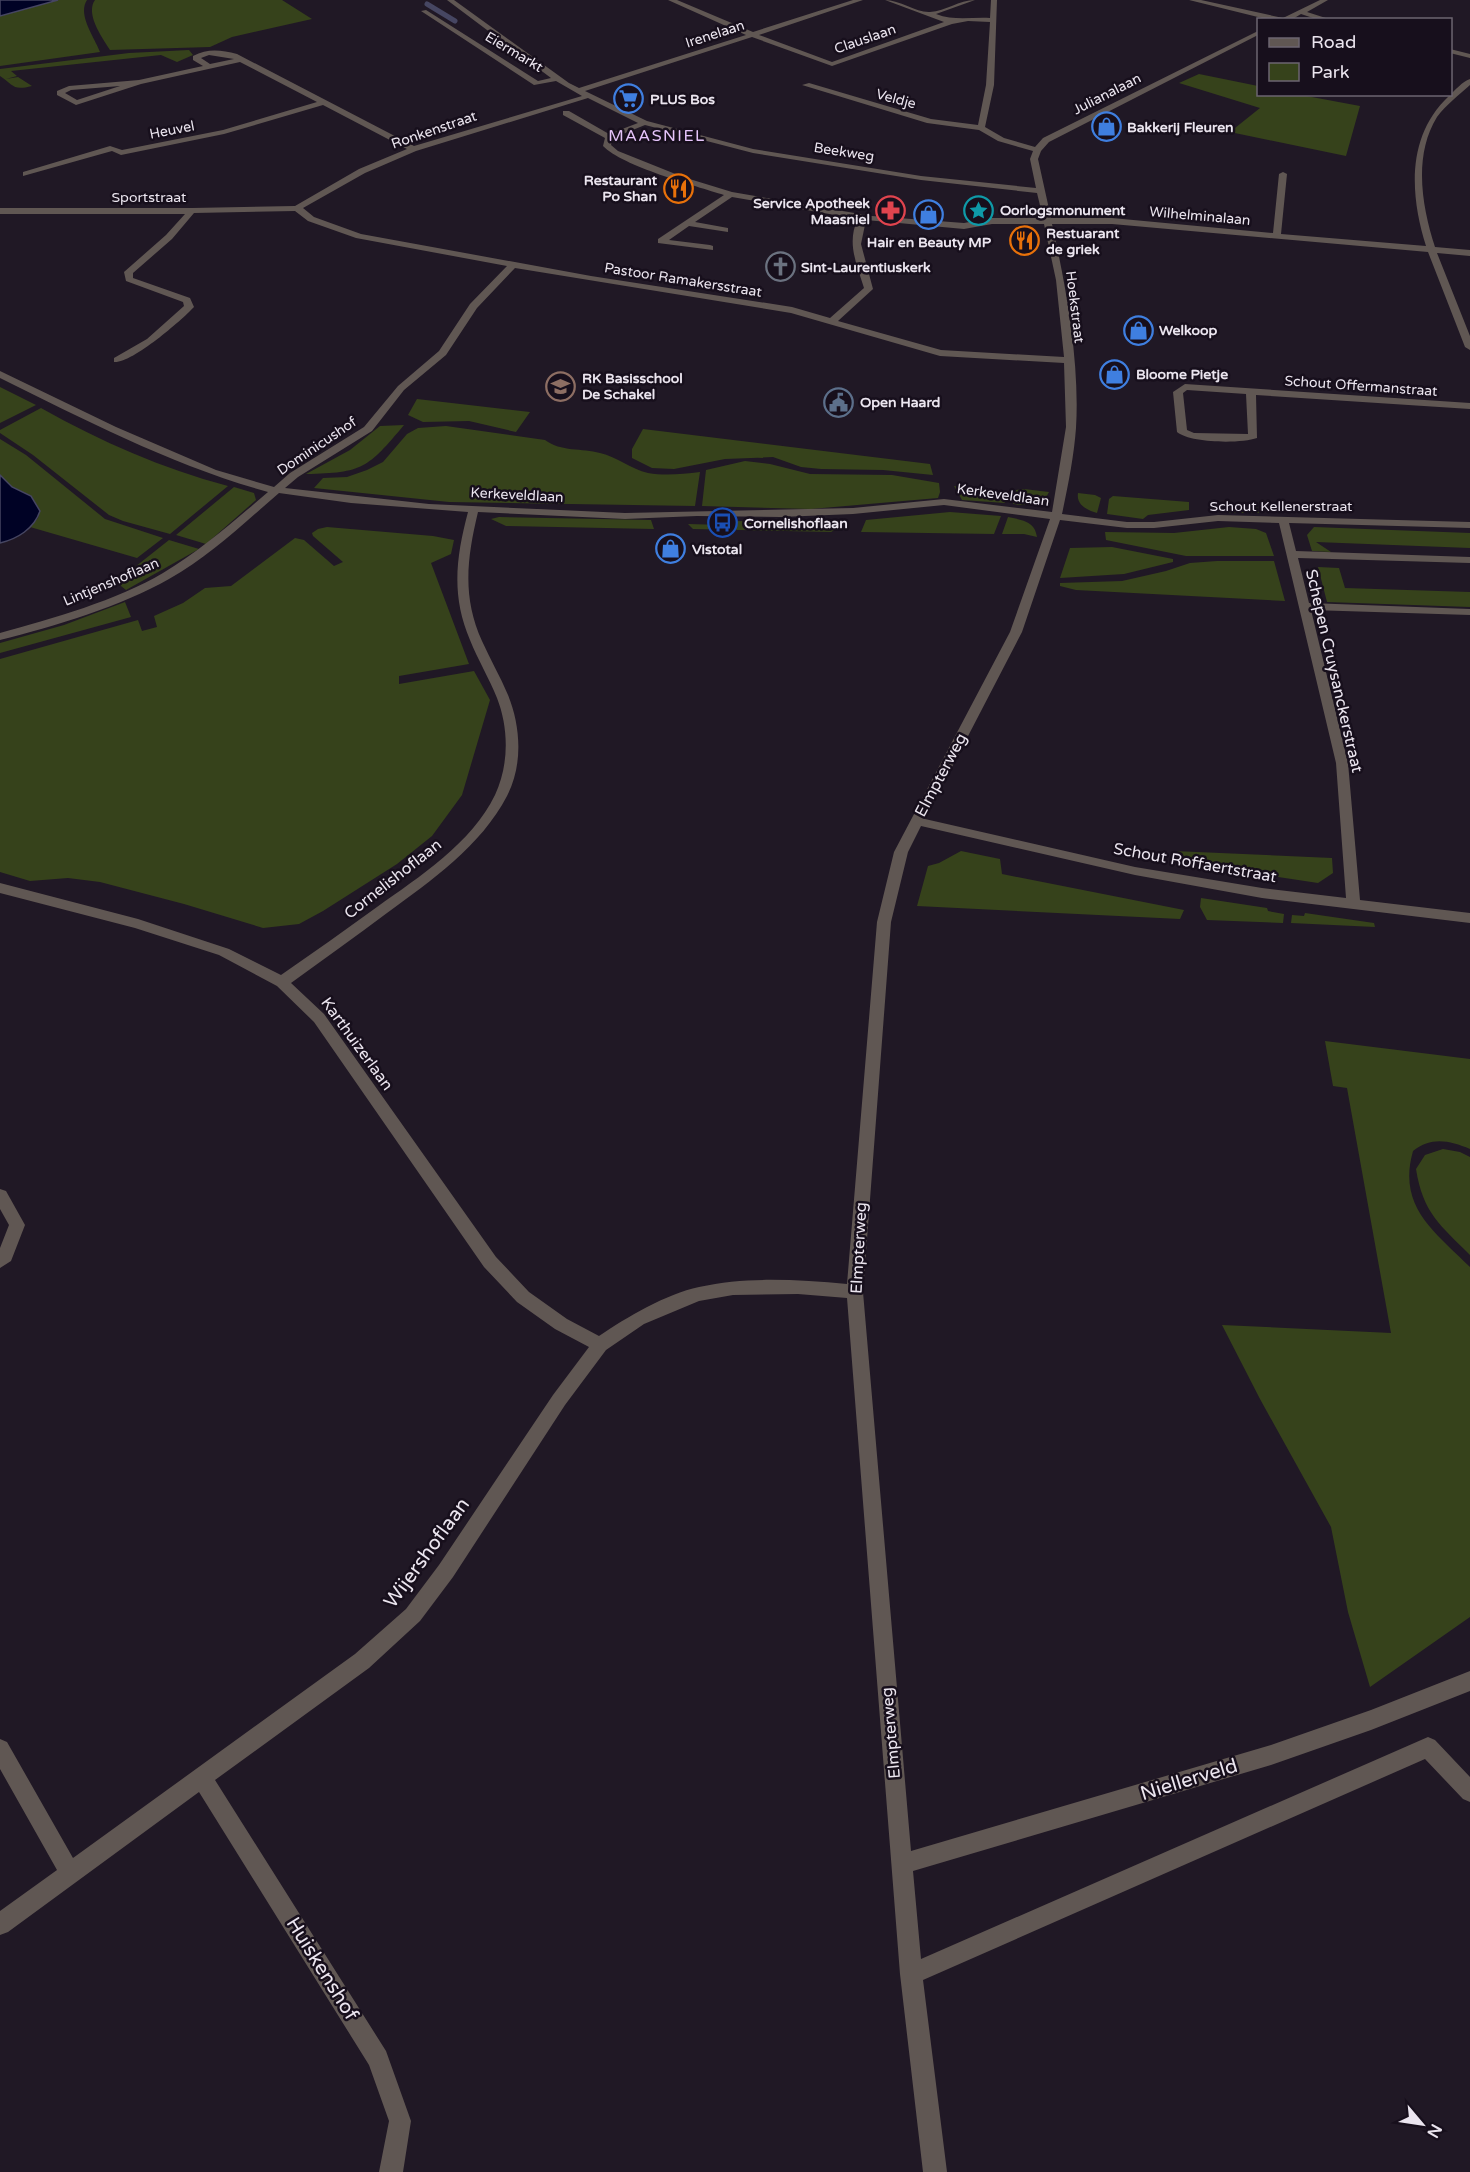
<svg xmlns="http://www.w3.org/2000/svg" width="1470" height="2172" font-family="'Varela Round',sans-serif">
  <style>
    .green { fill: #36421b }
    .water { fill: #000225; stroke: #464662; stroke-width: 1.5 }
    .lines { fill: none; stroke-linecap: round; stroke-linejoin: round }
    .stream { stroke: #464662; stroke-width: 5 }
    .minor { fill: #605753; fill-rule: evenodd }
    .labels { text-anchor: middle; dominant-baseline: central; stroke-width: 5; stroke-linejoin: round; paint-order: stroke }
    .far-street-label { font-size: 14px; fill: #ebe5ef; stroke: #170f1c }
    .far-poi-label { font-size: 14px; font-weight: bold; fill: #ebe5ef; stroke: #170f1c; text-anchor: start }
    .far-quarter-label { font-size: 16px; letter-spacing: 1.5px; fill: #e5c4fa; stroke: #170f1c }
    .street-label { font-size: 16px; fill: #ebe5ef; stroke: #170f1c }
    .near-street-label { font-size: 20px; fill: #ebe5ef; stroke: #170f1c }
  </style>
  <rect width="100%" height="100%" fill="#201825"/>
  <path class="green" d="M 58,0 L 87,0 C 77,15 95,38 100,52 L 0,66 L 0,16 Z
    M 95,0 L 282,0 L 312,19 L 232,37 L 210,47 L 110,50 C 102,37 85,14 95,0 Z
    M 189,50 L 193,55 L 177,62 L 161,55 L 11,71 L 17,76 L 6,79 L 18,77 L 32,86 C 12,91 14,85 0,76 L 0,69 L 129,53 Z
    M 1199,74 L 1258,86 L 1258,94 L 1301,95 L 1360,106 L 1346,156 L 1230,132 L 1260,108 L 1179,83 Z
    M 0,387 L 36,405 L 0,423 Z
    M 417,399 L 530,412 L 516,432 L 469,421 L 423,422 L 408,415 Z
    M 41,408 C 102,442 161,468 228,486 L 170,534 L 123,521 L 109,515 L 33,455 L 0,433 L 0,430 Z
    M 404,425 C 368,468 363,473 306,474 L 350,450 L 380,426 Z
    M 446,426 L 545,440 C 561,452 582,448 600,453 C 617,457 631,469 648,473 C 665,476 683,474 700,472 L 695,506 L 449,502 L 314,488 L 323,478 L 347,477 L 367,470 L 383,462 L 407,434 L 418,428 Z
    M 643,429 L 930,464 L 933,475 L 883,470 L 821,469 L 801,467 L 773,457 L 725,459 L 674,469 L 652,468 L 632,458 L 632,449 Z
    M 0,439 L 26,455 L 105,519 L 163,538 L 137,558 L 30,527 L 38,518 L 40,510 L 31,496 L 12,487 L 0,475 Z
    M 745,461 L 770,464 L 810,474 L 892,475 L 939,483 L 940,492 L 938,498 L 811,509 L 702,506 L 706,470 Z
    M 954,486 L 1007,492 L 1005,503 L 962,500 Z
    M 234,487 L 254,493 L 256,500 L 206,544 L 176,535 Z
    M 1024,489 L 1049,492 C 1043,506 1026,506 1013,504 L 1016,490 Z
    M 1078,493 L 1095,495 L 1101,498 L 1097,513 C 1087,510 1076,505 1078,493 Z
    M 1113,496 L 1189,502 L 1189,510 L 1148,515 L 1143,519 L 1107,514 L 1109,499 Z
    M 1216,503 L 1257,507 L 1259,513 L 1230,513 L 1216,510 Z
    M 950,512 L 1001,516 L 994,534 L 861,532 L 866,520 Z
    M 499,517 L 651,520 L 654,529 L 506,526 L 491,519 Z
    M 1008,517 C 1022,520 1035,521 1037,537 L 1024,534 L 1002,534 Z
    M 725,521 L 837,522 L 840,527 L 831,532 L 693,529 L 688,524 L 724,525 Z
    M 327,527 L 433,536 L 454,540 L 451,554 L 431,563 L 469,664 L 399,676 L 399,684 L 474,671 L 490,700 L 462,795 L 432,836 L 397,864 L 323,911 L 299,924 L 263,928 L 184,904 L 100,882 L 68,878 L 30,881 L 0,872 L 0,659 L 138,620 L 142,631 L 157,627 L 154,616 L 183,603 L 205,588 L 231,586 L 295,538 L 304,540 L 334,566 L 343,562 L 313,536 L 312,533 L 318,529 Z
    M 1229,527 L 1256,529 L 1266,533 L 1274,556 L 1186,556 L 1106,540 L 1105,532 L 1174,533 Z
    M 1314,527 L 1470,533 L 1470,548 L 1316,542 L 1331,552 L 1312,551 L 1307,535 Z
    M 169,540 L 199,549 L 126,590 L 116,582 Z
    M 1112,547 L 1173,559 L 1173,562 L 1124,574 L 1060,578 L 1070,548 Z
    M 1217,561 L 1274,561 L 1285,601 L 1076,590 L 1060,586 L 1060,583 L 1122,581 L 1166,571 L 1190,563 Z
    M 1318,567 L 1339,568 L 1345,588 L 1470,592 L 1470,607 L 1327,602 Z
    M 125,602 L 131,617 L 0,653 L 0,643 L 64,625 Z
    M 961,851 L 1000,859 L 1002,874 L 1184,910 L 1180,919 L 917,906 L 928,866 L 939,863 Z
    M 1174,851 L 1332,858 L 1333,873 L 1318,883 L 1174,861 Z
    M 1201,898 L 1267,908 L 1268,911 L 1284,914 L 1283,923 L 1207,920 L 1200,907 Z
    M 1305,913 L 1374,923 L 1375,927 L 1291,923 L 1292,915 L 1304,916 Z
    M 1325,1041 L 1470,1059 L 1470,1149 C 1450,1141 1432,1136 1413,1151 C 1397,1207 1435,1232 1470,1267 L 1470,1617 L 1370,1687 L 1348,1612 L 1331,1527 L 1260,1399 L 1222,1325 L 1391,1333 L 1347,1088 L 1333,1086 Z
    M 1443,1149 L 1460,1152 L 1470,1157 L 1470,1255 C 1440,1225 1423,1213 1416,1169 L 1425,1155 Z"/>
  <path class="water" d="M 0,0 L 58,0 L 0,16 Z
    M 0,475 L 12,487 L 31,496 L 40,511 C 34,529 17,539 0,543 Z"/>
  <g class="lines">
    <path class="stream" d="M 427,4 L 455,21"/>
    <path class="minor" d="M 447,0 L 454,0 L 569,83 L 579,88 L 746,35 L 668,0 L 677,0 L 753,32 L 853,0 L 863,0 L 759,35 L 832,62 L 944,22 L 885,0 C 900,0 917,13 930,12 C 946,11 959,0 975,0 L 936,14 C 954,21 971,17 990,18 L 991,0 L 997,0 L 994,85 L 985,127 L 1004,138 L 1035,147 L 1043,138 L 1258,31 L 1258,35 L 1049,142 L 1041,151 L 1038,159 L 1051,218 L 1112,218 L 1273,233 L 1279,174 L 1283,172 L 1287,174 L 1281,234 L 1426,246 C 1410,195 1406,136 1449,96 C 1455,90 1462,82 1470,79 L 1470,85 C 1459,95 1446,105 1437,117 C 1413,156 1422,207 1435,247 L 1470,250 L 1470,256 L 1437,253 L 1470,336 L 1470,350 L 1465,347 L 1428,252 L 1112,224 L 1052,224 C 1066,286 1080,363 1076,428 C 1074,456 1068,486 1062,514 L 1127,522 L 1154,522 L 1218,515 L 1470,522 L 1470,528 L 1289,523 L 1296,551 L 1470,557 L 1470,563 L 1298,558 L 1309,603 L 1470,609 L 1470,615 L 1311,610 L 1348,763 L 1360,900 L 1470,913 L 1470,923 L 1262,898 L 1135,875 L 921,826 L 908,852 L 891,922 L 863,1292 L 911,1851 L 1271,1745 L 1371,1710 L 1470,1671 L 1470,1691 L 1371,1730 L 1271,1765 L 913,1871 L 921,1959 L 1428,1737 L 1435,1740 L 1470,1777 L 1470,1802 L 1463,1799 L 1425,1759 L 923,1980 L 947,2172 L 923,2172 L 900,1974 L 847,1298 L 798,1294 L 733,1295 L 699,1301 L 644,1324 L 606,1350 L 565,1405 L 453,1577 L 420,1621 L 369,1668 L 215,1780 L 386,2051 L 411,2121 L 403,2172 L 379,2172 L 389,2121 L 369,2065 L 199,1792 L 8,1932 L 0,1935 L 0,1911 L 57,1870 L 0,1769 L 0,1739 L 7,1742 L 73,1858 L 355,1654 L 406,1609 L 439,1565 L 553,1395 L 589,1347 L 555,1329 L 517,1302 L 484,1267 L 314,1022 L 277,986 L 219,955 L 135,928 L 0,893 L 0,883 L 138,919 L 229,949 L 281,975 C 313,953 345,930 377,907 C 419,877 472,843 495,795 C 509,765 509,729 497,698 C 489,678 478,660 470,640 C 451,596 456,557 468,512 L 351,503 L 279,493 C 244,523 210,556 169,579 C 122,606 53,627 0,640 L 0,633 C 51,619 118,600 163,573 C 201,550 234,521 268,492 C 174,466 87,421 0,378 L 0,371 L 116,427 L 216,470 L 274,487 L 290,473 L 364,427 L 398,386 L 439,351 L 470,304 L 507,266 L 356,238 L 308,221 L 295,211 L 194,213 L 172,239 L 133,273 L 133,278 L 190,298 L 194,307 C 181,321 131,364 114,362 L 114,358 L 147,339 L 184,306 L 183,302 L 126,281 L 124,272 L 166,235 L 185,214 L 0,214 L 0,208 L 192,208 L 295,206 L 359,169 L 407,149 L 323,105 L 224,134 L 121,155 L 112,151 L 23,176 L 23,172 L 110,146 L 122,150 L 223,130 L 317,102 L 240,62 L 141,84 L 76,105 L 57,95 L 57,91 L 69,86 L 139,80 L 203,66 L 193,60 L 193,56 C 208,48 221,50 237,54 L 414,146 L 582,96 L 556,81 L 534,85 L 421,11 L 426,10 L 538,81 L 551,78 ZM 968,21 L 990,22 L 986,85 L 978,125 L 931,119 L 809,83 L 802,85 L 927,123 L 979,130 L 998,141 L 1033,151 L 1030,159 L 1036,188 L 921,176 L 753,149 L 647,121 L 585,91 L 752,37 L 832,66 L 952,24 ZM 209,55 L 234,59 L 210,64 L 201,58 ZM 120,86 L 77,100 L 65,93 L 71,90 ZM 588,98 L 638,123 L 609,134 L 569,111 L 563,111 L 563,115 L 605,138 L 603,146 C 622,166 696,186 724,195 L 658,239 L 658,243 L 713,250 L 713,246 L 710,245 L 669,240 L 689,226 L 728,232 L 728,228 L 695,222 L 732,197 L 858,219 C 846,242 857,265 864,288 L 830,318 L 792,307 L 591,276 L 361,234 L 314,217 L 303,208 L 365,173 L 416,151 ZM 645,125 L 753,153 L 921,180 L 1037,193 L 1043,218 L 992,218 L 964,223 L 872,216 L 732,192 L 683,177 L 618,151 L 611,145 L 613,138 ZM 866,220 L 964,229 L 992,224 L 1044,224 L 1056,280 L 1064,357 L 941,350 L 838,321 L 873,289 L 861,244 ZM 515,268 L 791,313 L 940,356 L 1064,363 L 1066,427 L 1052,512 L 944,499 L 853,508 L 625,513 L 429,504 L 285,488 L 298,477 L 372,431 L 404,390 L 446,355 L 477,308 ZM 944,505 L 1050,519 L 1010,632 L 894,852 L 877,922 L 847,1284 C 798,1280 748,1276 699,1287 C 666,1294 627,1317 599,1336 L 567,1319 L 529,1292 L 496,1257 L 324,1014 L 291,983 C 323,960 356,936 387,913 C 431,881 481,846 507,796 C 523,765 521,727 508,695 C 500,676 490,659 482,641 C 462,597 467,558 478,512 L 625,519 L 697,516 L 781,517 L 853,514 ZM 1060,520 L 1127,528 L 1154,528 L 1218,521 L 1279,523 L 1336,763 L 1346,898 L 1262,888 L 1135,867 L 925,819 L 1022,632 Z
      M 1189,0 L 1201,0 L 1283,18 L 1320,0 L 1328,0 L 1307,12 L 1332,20 L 1319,20 L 1301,14 L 1291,20 L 1270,20 Z
      M 1450,49 L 1470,54 L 1470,58 L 1450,53 Z
      M 1185,384 L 1470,403 L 1470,409 L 1256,395 L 1257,438 C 1240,444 1190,443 1177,432 L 1173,392 ZM 1187,390 L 1246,394 L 1248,434 L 1194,433 L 1187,430 L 1183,393 Z
      M 0,1189 L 6,1191 L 25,1225 L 11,1261 L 0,1268 L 0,1248 L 9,1225 L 0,1209 Z"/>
  </g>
  <defs>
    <symbol id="supermarket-ring" viewBox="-11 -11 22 22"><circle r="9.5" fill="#170f1c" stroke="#3f7fe0" stroke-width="1.5"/><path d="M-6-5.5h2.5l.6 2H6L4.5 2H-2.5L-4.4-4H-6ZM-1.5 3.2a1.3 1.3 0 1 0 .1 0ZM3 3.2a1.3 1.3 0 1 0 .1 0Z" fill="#3f7fe0"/></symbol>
    <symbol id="shop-ring" viewBox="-11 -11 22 22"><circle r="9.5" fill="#170f1c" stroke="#3f7fe0" stroke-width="1.5"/><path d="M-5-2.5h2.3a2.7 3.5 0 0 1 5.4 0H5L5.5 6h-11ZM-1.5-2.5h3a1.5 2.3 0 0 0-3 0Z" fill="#3f7fe0"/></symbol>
    <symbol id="restaurant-ring" viewBox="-11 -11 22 22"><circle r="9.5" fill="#170f1c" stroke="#e8710a" stroke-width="1.5"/><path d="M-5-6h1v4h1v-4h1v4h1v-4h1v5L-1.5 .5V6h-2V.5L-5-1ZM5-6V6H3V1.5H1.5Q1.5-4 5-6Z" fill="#e8710a"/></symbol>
    <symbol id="sight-ring" viewBox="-11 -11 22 22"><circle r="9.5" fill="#170f1c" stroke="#0f9aa8" stroke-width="1.5"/><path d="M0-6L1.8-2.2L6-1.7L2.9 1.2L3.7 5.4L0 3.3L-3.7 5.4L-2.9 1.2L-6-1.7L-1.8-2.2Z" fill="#0f9aa8"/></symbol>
    <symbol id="pharmacy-ring" viewBox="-11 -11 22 22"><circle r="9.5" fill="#170f1c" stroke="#e0444e" stroke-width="1.5"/><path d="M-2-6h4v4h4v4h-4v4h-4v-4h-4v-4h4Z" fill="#e0444e"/></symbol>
    <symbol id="church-ring" viewBox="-11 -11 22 22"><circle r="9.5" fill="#170f1c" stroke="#6b7280" stroke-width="1.5"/><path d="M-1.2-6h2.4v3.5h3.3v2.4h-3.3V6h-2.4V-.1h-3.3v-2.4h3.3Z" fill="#6b7280"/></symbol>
    <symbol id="school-ring" viewBox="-11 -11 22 22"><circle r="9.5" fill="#170f1c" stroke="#8d6e63" stroke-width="1.5"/><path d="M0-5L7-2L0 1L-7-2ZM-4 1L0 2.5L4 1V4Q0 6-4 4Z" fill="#8d6e63"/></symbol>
    <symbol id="civic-ring" viewBox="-11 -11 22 22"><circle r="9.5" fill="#170f1c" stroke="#5c6f8a" stroke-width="1.5"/><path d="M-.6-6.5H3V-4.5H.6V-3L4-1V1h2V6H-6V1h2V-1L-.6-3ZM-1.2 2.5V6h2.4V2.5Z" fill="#5c6f8a"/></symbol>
    <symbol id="bus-ring" viewBox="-11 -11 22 22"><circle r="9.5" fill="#170f1c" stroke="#1a4fb4" stroke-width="1.5"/><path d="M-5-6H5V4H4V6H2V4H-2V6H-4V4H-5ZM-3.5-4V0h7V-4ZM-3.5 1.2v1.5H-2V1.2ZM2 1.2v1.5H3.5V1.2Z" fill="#1a4fb4"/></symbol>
  </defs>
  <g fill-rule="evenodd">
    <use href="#supermarket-ring" x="612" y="82" width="33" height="33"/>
    <use href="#shop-ring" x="1090" y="110" width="33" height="33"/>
    <use href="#restaurant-ring" x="662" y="172" width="33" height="33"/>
    <use href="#sight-ring" x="962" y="194" width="33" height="33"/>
    <use href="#pharmacy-ring" x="874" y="194" width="33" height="33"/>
    <use href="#shop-ring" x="912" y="198" width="33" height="33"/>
    <use href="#restaurant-ring" x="1008" y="224" width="33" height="33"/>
    <use href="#church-ring" x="764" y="250" width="33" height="33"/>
    <use href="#shop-ring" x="1122" y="314" width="33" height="33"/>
    <use href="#shop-ring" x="1098" y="358" width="33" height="33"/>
    <use href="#school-ring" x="544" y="370" width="33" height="33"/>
    <use href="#civic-ring" x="822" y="386" width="33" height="33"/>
    <use href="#bus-ring" x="706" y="506" width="33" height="33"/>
    <use href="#shop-ring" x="654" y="532" width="33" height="33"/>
  </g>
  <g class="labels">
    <g class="far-street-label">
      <text transform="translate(715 34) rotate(-18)">Irenelaan</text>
      <text transform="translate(865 39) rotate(-19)">Clauslaan</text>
      <text transform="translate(514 52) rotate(31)">Eiermarkt</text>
      <text transform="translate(1107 94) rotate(-27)">Julianalaan</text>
      <text transform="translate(896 99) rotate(15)">Veldje</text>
      <text transform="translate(172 130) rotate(-11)">Heuvel</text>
      <text transform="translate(434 130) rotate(-19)">Ronkenstraat</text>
      <text transform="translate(844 152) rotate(9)">Beekweg</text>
      <text x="149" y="197">Sportstraat</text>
      <text transform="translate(1200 216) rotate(5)">Wilhelminalaan</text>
      <text transform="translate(683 280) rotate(9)">Pastoor Ramakersstraat</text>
      <text transform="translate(1075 307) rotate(83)">Hoekstraat</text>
      <text transform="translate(1361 386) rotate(4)">Schout Offermanstraat</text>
      <text transform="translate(317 446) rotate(-34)">Dominicushof</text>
      <text transform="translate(517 495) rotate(3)">Kerkeveldlaan</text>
      <text transform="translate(1003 495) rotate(8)">Kerkeveldlaan</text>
      <text x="1281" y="506">Schout Kellenerstraat</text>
      <text transform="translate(111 582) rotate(-23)">Lintjenshoflaan</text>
    </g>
    <g class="far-poi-label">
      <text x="650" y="99">PLUS Bos</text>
      <text x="1127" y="127">Bakkerij Fleuren</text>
      <text x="657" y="180" text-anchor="end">Restaurant<tspan x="657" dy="16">Po Shan</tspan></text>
      <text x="870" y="203" text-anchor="end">Service Apotheek<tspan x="870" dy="16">Maasniel</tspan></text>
      <text x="1000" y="210">Oorlogsmonument</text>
      <text x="1046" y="233">Restuarant<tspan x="1046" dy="16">de griek</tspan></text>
      <text x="929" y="242" text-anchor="middle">Hair en Beauty MP</text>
      <text x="801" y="267">Sint-Laurentiuskerk</text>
      <text x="1159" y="330">Welkoop</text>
      <text x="1136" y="374">Bloome Pietje</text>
      <text x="582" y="378">RK Basisschool<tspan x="582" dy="16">De Schakel</tspan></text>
      <text x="860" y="402">Open Haard</text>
      <text x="744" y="523">Cornelishoflaan</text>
      <text x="692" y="549">Vistotal</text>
    </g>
    <g class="far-quarter-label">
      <text x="657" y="136">MAASNIEL</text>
    </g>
    <g class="street-label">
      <text transform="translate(1334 671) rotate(77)">Schepen Cruysanckerstraat</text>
      <text transform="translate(941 775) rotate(-62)">Elmpterweg</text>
      <text transform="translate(1195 863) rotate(10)">Schout Roffaertstraat</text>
      <text transform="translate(393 879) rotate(-38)">Cornelishoflaan</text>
      <text transform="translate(357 1044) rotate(54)">Karthuizerlaan</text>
      <text transform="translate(859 1248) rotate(-87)">Elmpterweg</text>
      <text transform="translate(891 1733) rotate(-95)">Elmpterweg</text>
    </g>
    <g class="near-street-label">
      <text transform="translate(427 1553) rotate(-54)">Wijershoflaan</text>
      <text transform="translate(1189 1780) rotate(-17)">Niellerveld</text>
      <text transform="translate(322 1969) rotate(58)">Huiskenshof</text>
    </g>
  </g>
  <rect x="1257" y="18" width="195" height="78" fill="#170f1c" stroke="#6c6570" stroke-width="1.5"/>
  <rect x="1269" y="38" width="30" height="9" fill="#605753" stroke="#6c6570" stroke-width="1.5"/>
  <text x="1311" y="48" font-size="18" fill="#ebe5ef">Road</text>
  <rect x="1269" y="63" width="30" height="18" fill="#36421b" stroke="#6c6570" stroke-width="1.5"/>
  <text x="1311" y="78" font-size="18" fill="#ebe5ef">Park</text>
  <g transform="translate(1422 2124) rotate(119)" stroke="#170f1c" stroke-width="4.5" paint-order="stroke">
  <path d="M0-4.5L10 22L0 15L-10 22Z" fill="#ebe5ef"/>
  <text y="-9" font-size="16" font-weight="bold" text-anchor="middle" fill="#ebe5ef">N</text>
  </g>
</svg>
